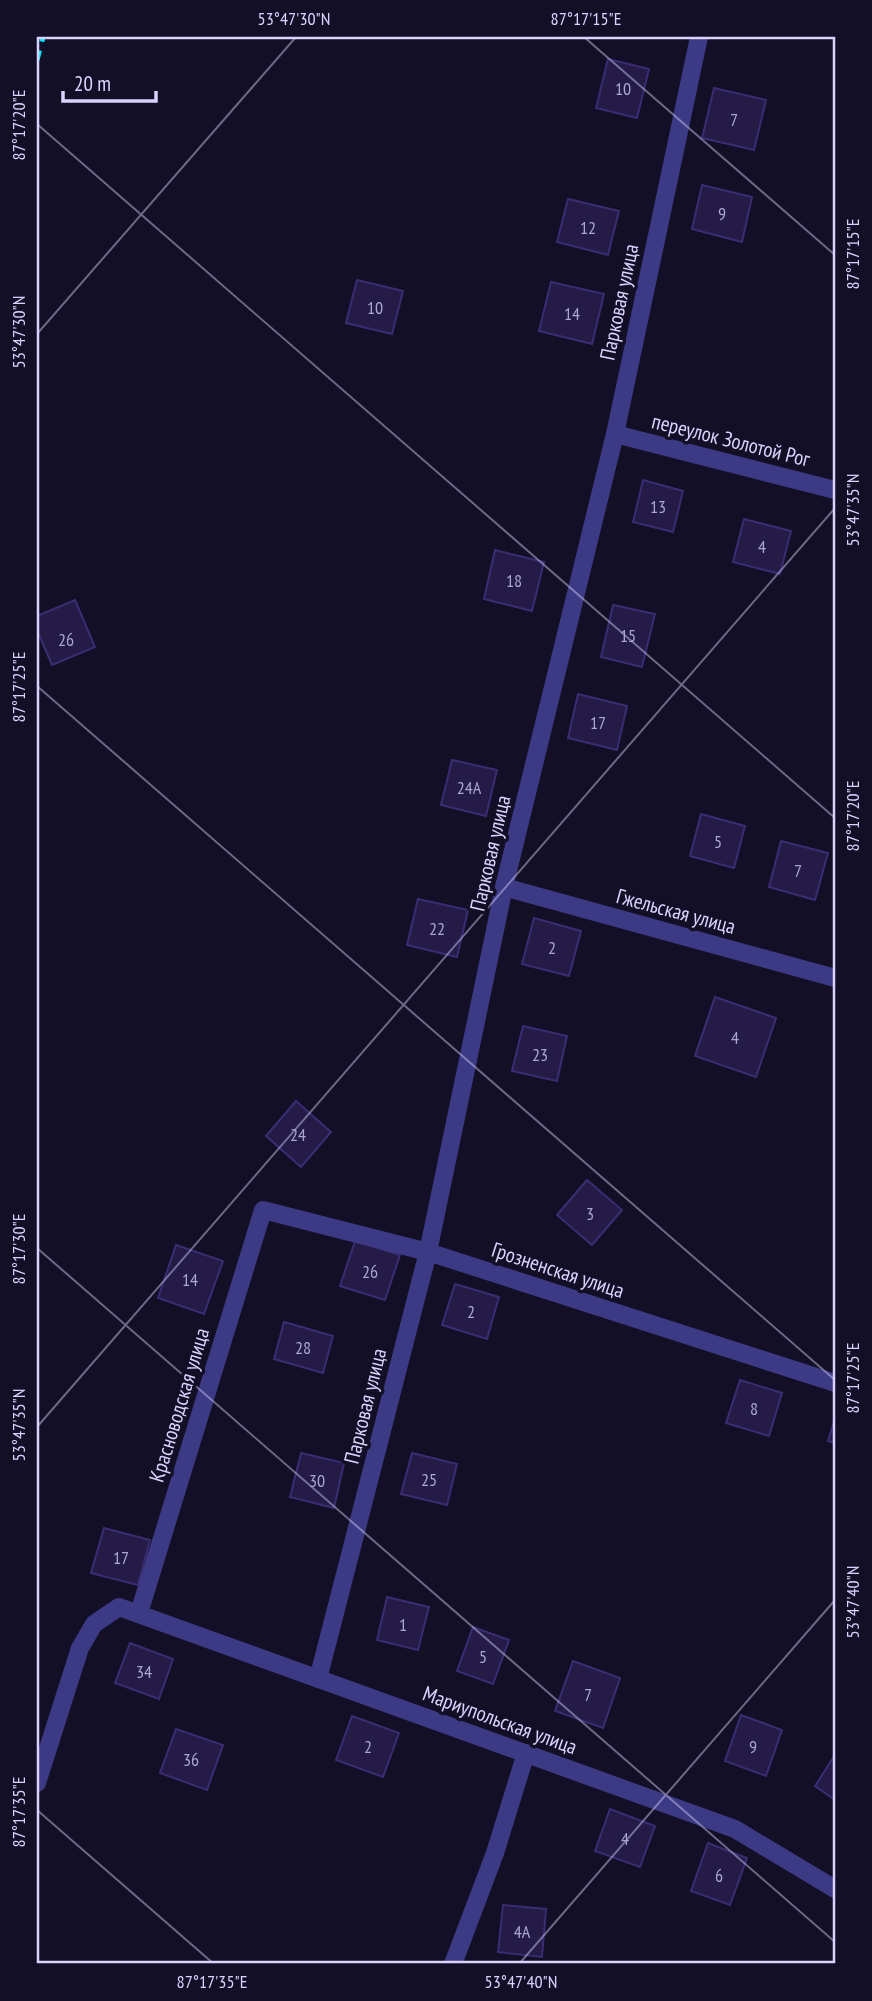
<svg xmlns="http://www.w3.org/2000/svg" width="872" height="2001" font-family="'PT Sans Narrow',sans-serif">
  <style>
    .building { fill: #241b47; stroke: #3b2d73; stroke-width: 2 }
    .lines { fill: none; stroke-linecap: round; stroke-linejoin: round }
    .street { stroke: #3d3a85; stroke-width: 18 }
    .rail { stroke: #00e5ff; stroke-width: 5; stroke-dasharray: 10 9; stroke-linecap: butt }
    .ticks { fill: none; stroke: #d9d4ff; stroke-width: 2; stroke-opacity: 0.45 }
    .labels { text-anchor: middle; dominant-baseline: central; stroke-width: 7; stroke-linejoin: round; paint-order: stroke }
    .number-label { font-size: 18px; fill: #aca6d1 }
    .street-label { font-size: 21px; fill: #d9d4ff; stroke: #130f26 }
    .neatline { fill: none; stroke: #d9d4ff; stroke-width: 2.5 }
    .ticks-label { font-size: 18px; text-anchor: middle; fill: #d9d4ff }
  </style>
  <rect width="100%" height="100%" fill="#130f26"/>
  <path class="building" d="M 608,59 L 649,69 L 637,118 L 596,108 Z
    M 714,88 L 766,100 L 754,150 L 702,138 Z
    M 702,185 L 752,197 L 742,242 L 692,229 Z
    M 568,199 L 619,211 L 608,255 L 557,242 Z
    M 357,280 L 403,291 L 392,334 L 346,323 Z
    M 551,282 L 604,294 L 592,344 L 539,331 Z
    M 643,480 L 683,491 L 673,532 L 633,522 Z
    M 744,519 L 791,531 L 780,574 L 733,562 Z
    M 495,550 L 544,562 L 532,611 L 484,599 Z
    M 75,600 L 95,647 L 52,665 L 37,630 L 37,616 Z
    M 613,605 L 655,614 L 642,667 L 601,657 Z
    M 578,694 L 627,706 L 617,750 L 568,738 Z
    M 452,760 L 497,770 L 486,816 L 441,805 Z
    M 701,814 L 745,826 L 734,868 L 690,856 Z
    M 781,841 L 828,853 L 815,900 L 769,887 Z
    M 418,899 L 468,910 L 457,957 L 407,945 Z
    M 534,918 L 581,931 L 569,976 L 522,964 Z
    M 715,997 L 776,1018 L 756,1077 L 695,1056 Z
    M 523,1026 L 567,1036 L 557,1081 L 512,1071 Z
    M 296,1101 L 331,1132 L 301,1167 L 266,1136 Z
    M 587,1180 L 622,1210 L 592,1245 L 557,1215 Z
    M 355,1241 L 400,1255 L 385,1300 L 340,1286 Z
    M 176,1245 L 223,1261 L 204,1314 L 158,1298 Z
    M 455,1284 L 499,1297 L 487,1339 L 442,1325 Z
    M 284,1322 L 333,1336 L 323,1373 L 274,1359 Z
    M 740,1380 L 782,1393 L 769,1436 L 726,1423 Z
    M 835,1418 L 835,1443 L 828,1441 Z
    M 301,1453 L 344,1463 L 334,1508 L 290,1497 Z
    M 412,1453 L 457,1464 L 447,1505 L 401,1494 Z
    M 104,1528 L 150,1540 L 138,1585 L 91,1573 Z
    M 387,1597 L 429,1607 L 418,1650 L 377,1640 Z
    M 473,1627 L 509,1640 L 493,1684 L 457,1671 Z
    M 130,1643 L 173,1659 L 159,1699 L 115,1683 Z
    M 573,1661 L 620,1678 L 603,1728 L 555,1711 Z
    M 741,1715 L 782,1730 L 766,1776 L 725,1761 Z
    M 352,1716 L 399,1733 L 383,1777 L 336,1760 Z
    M 176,1729 L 223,1745 L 207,1790 L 160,1773 Z
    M 835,1755 L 835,1800 L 815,1786 Z
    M 610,1809 L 655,1826 L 640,1867 L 595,1851 Z
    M 708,1843 L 747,1858 L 730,1905 L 691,1891 Z
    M 503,1905 L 546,1909 L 542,1957 L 498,1952 Z"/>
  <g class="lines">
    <path class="street" d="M 615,434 L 835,490
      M 504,887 L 835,978
      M 139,1613 L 263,1210 L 428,1252 L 835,1383
      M 318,1679 L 428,1252 L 504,887 L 615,434 L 699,37
      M 37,1783 L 80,1648 L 94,1624 L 119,1607 L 735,1829 L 835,1889
      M 453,1964 L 495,1853 L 526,1753"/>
    <path class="rail" d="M 37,60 L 43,37"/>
  </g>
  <path class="ticks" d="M 584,37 L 835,255M 37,124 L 835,818M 37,334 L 296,37M 37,686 L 835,1380M 37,1248 L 835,1942M 37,1427 L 835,508M 37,1810 L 214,1964M 519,1964 L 835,1600"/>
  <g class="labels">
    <g class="number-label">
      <text x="623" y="88">10</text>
      <text x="734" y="119">7</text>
      <text x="722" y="213">9</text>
      <text x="588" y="227">12</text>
      <text x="375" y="307">10</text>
      <text x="572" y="313">14</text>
      <text x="658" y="506">13</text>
      <text x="762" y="546">4</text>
      <text x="514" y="580">18</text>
      <text x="628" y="635">15</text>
      <text x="66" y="639">26</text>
      <text x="598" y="722">17</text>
      <text x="469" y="787">24А</text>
      <text x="718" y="841">5</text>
      <text x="798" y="870">7</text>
      <text x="437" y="928">22</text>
      <text x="552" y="947">2</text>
      <text x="735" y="1037">4</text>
      <text x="540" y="1054">23</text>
      <text x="298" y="1134">24</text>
      <text x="590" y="1213">3</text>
      <text x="370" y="1271">26</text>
      <text x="190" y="1279">14</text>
      <text x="471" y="1311">2</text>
      <text x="303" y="1347">28</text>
      <text x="754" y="1408">8</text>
      <text x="429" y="1479">25</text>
      <text x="317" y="1480">30</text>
      <text x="121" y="1557">17</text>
      <text x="403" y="1624">1</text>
      <text x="483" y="1656">5</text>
      <text x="144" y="1671">34</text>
      <text x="588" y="1694">7</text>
      <text x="368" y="1746">2</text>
      <text x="753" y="1746">9</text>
      <text x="191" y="1759">36</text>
      <text x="625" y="1838">4</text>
      <text x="719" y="1875">6</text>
      <text x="522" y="1931">4А</text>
    </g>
    <g class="street-label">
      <text transform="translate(619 302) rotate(-78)">Парковая улица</text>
      <text transform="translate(731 440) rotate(14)">переулок Золотой Рог</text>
      <text transform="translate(490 853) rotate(-77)">Парковая улица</text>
      <text transform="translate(676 911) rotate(15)">Гжельская улица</text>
      <text transform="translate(558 1270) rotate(18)">Грозненская улица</text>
      <text transform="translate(179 1405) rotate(-73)">Красноводская улица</text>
      <text transform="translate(365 1406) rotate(-76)">Парковая улица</text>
      <text transform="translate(500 1720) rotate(20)">Мариупольская улица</text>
    </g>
  </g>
  <rect width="872" height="2001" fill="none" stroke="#130f26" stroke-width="77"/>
  <path d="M63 91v10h93v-10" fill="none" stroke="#d9d4ff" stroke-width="3.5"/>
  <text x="74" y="91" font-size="21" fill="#d9d4ff" stroke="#130f26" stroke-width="5" paint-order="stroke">20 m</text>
  <rect x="38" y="38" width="796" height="1924" class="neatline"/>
  <g class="ticks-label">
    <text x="294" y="25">53°47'30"N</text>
    <text x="586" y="25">87°17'15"E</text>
    <text transform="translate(19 125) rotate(-90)" y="6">87°17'20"E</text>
    <text transform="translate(853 254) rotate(-90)" y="6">87°17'15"E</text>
    <text transform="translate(19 332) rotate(-90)" y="6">53°47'30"N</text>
    <text transform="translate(853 510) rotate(-90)" y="6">53°47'35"N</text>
    <text transform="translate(19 687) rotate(-90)" y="6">87°17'25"E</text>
    <text transform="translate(853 816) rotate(-90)" y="6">87°17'20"E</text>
    <text transform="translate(19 1249) rotate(-90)" y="6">87°17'30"E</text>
    <text transform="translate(853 1378) rotate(-90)" y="6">87°17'25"E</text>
    <text transform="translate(19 1425) rotate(-90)" y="6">53°47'35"N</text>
    <text transform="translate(853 1602) rotate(-90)" y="6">53°47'40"N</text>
    <text transform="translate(19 1812) rotate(-90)" y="6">87°17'35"E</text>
    <text x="212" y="1988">87°17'35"E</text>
    <text x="521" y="1988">53°47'40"N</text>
  </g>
</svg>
